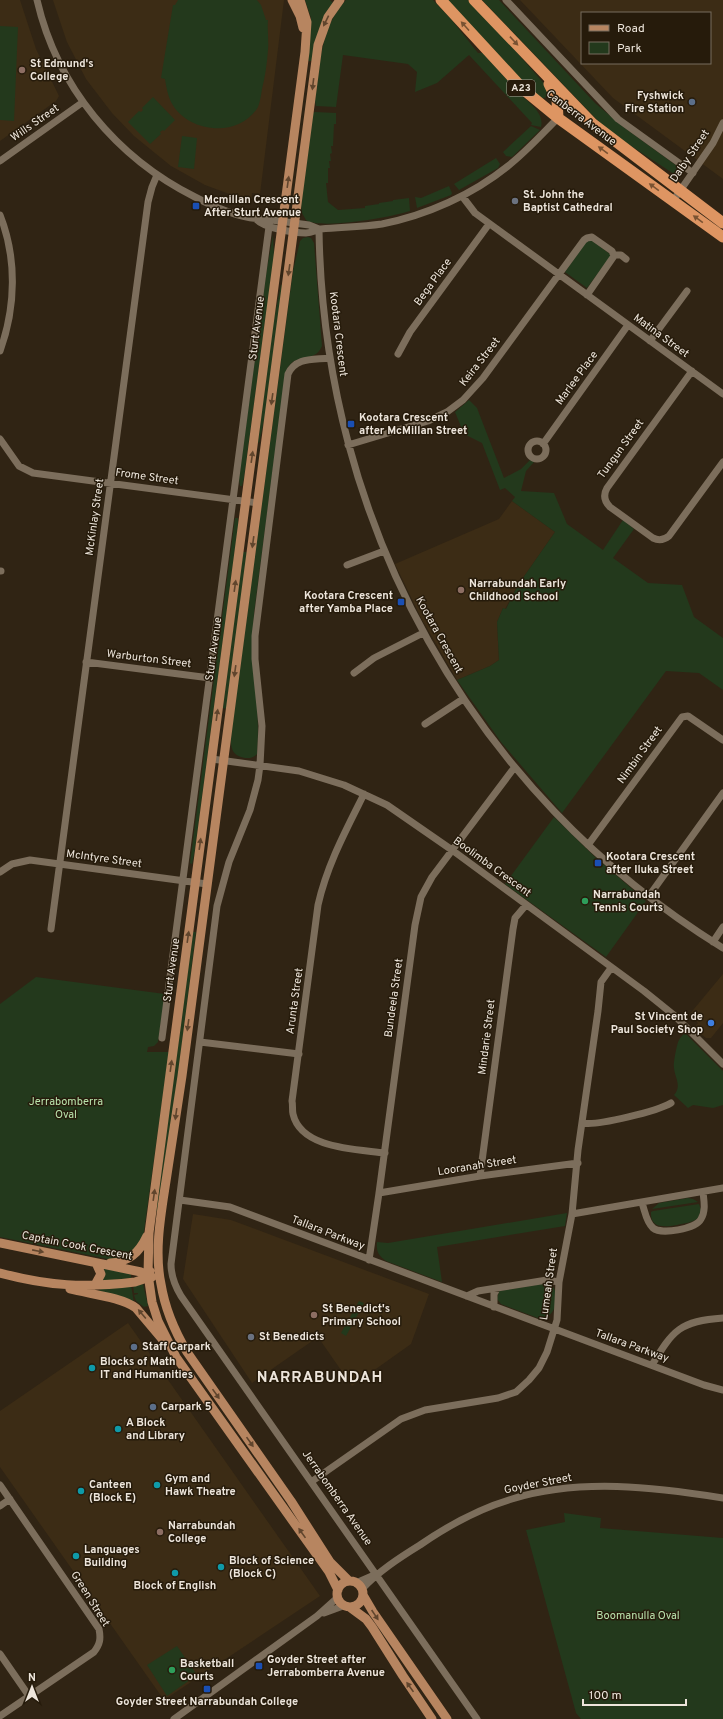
<svg xmlns="http://www.w3.org/2000/svg" width="723" height="1719" font-family="Overpass,sans-serif">
  <style>
    .built { fill: #3c2c15; fill-rule: evenodd }
    .green { fill: #23391c }
    .lines { fill: none; stroke-linecap: round; stroke-linejoin: round }
    .minor { stroke: #7c6e5c; stroke-width: 7 }
    .major { stroke: #b78560; stroke-width: 9 }
    .highway { stroke: #de9562; stroke-width: 11 }
    .oneway { fill: #60452d }
    .oneway2 { fill: #795232 }
    .education-dot { fill: #8d6e63; stroke: #261b0b; stroke-width: 1.5 }
    .service-dot { fill: #5c6f8a; stroke: #261b0b; stroke-width: 1.5 }
    .worship-dot { fill: #6b7280; stroke: #261b0b; stroke-width: 1.5 }
    .transit-dot { fill: #1a4fb4; stroke: #261b0b; stroke-width: 1.5 }
    .leisure-dot { fill: #2e9e5b; stroke: #261b0b; stroke-width: 1.5 }
    .shop-dot { fill: #3f7fe0; stroke: #261b0b; stroke-width: 1.5 }
    .culture-dot { fill: #0f9aa8; stroke: #261b0b; stroke-width: 1.5 }
    .labels { text-anchor: middle; dominant-baseline: central; stroke-width: 3; stroke-linejoin: round; paint-order: stroke }
    .shield { fill: #261b0b; stroke: #b1a89d; stroke-width: 1 }
    .shield-label { font-size: 10px; font-weight: bold; fill: #ede5db }
    .poi-label { font-size: 11px; font-weight: bold; fill: #ede5db; stroke: #261b0b; text-anchor: start }
    .street-label { font-size: 11px; fill: #ede5db; stroke: #261b0b }
    .park-label { font-size: 11px; fill: #b9e3ac; stroke: #261b0b }
    .district-label { font-size: 15px; font-weight: bold; letter-spacing: 1px; fill: #ede5db; stroke: #261b0b }
  </style>
  <rect width="100%" height="100%" fill="#302414"/>
  <path class="built" d="M 0,0 L 20,0 L 36,49 L 59,96 L 56,101 L 0,141 Z
    M 53,0 L 284,0 L 260,194 L 252,193 L 251,202 L 205,185 L 171,166 L 134,136 L 112,113 L 86,79 L 67,42 Z
    M 520,0 L 723,0 L 723,179 L 613,98 ZM 582,13 L 710,13 L 710,63 L 582,63 Z
    M 512,501 L 555,532 L 518,585 L 505,609 L 503,608 L 497,622 L 499,660 L 490,666 L 457,680 L 421,618 L 395,564 L 499,519 Z
    M 723,974 L 723,1023 L 711,1038 L 706,1038 L 694,1028 L 698,1023 L 689,1015 Z
    M 193,1214 L 231,1220 L 429,1294 L 411,1344 L 352,1386 L 318,1337 L 252,1383 L 183,1279 Z
    M 128,1323 L 320,1596 L 164,1700 L 0,1467 L 0,1411 Z"/>
  <path class="green" d="M 178,0 L 257,0 L 261,5 L 266,20 L 268,20 C 267,30 269,40 268,50 C 267,64 265,77 262,89 C 261,95 260,102 258,107 C 239,139 187,133 171,102 C 168,96 166,86 165,79 L 161,78 L 173,5 L 175,5 Z
    M 305,0 L 330,0 L 333,3 L 318,32 L 313,61 L 308,61 L 311,18 Z
    M 346,0 L 433,0 L 451,19 L 478,53 L 483,53 L 515,88 L 515,90 C 525,100 545,111 541,127 L 531,125 L 532,123 L 469,55 L 437,83 L 415,92 L 417,72 L 408,64 L 343,55 L 336,107 L 316,106 L 315,101 C 320,66 320,27 346,0 Z
    M 446,0 L 468,0 L 500,33 L 547,87 L 548,96 L 542,99 L 534,93 Z
    M 482,0 L 499,0 L 595,103 L 622,126 L 681,169 L 682,172 L 681,175 L 677,176 L 674,174 L 625,142 L 602,125 Z
    M 0,26 L 18,27 L 14,121 L 0,120 Z
    M 153,97 L 175,120 L 164,131 L 163,130 L 160,132 L 161,134 L 150,144 L 128,122 L 139,111 L 141,112 L 143,110 L 142,108 Z
    M 315,112 L 336,113 L 336,124 L 334,124 L 333,146 L 331,146 L 332,153 L 330,154 L 331,161 L 329,161 L 330,168 L 328,168 L 328,183 L 326,183 L 328,202 L 338,210 L 365,208 L 365,206 L 379,204 L 379,203 L 393,201 L 393,200 L 409,198 L 410,211 C 392,217 321,230 306,220 L 302,213 L 301,205 L 313,113 Z
    M 531,126 L 540,130 L 512,157 L 506,156 L 503,152 Z
    M 182,136 L 197,138 L 194,169 L 178,167 Z
    M 496,158 L 500,164 L 498,168 L 459,190 L 454,184 Z
    M 449,186 L 452,193 L 451,195 L 417,208 L 415,197 L 421,198 Z
    M 273,235 L 274,257 L 244,478 L 242,486 L 240,486 L 239,478 L 267,268 Z
    M 308,237 L 311,238 L 314,243 L 322,346 C 314,366 290,349 285,376 L 254,613 C 251,660 261,707 257,754 C 253,758 250,758 245,758 C 227,755 231,741 232,727 L 293,271 L 300,241 L 303,238 Z
    M 591,240 L 610,254 L 610,257 L 587,288 L 565,272 L 586,242 Z
    M 281,285 L 283,285 L 267,407 L 259,443 L 258,442 L 273,323 Z
    M 469,400 L 477,408 L 504,478 L 521,469 L 530,460 L 534,462 L 526,471 L 521,491 L 554,493 L 567,524 L 603,550 L 623,520 L 634,529 L 613,558 L 648,583 L 682,585 L 694,617 L 723,638 L 723,690 L 699,673 L 666,671 L 562,813 L 501,742 L 457,680 L 490,666 L 499,660 L 497,622 L 503,608 L 506,609 L 518,585 L 555,532 L 512,501 L 515,497 L 505,488 L 500,490 L 482,443 L 464,434 L 455,412 Z
    M 235,518 L 238,518 L 238,527 L 195,850 L 192,864 L 190,863 Z
    M 243,552 L 247,552 L 227,709 L 223,708 L 224,697 Z
    M 554,817 L 594,856 L 646,901 L 606,957 L 505,884 Z
    M 193,932 L 196,932 L 166,1169 L 158,1211 L 156,1211 Z
    M 36,977 L 165,994 L 158,1042 L 154,1046 L 148,1047 L 147,1052 L 169,1052 L 143,1238 L 133,1253 L 113,1260 L 0,1237 L 0,1004 Z
    M 685,1033 L 723,1071 L 723,1105 L 713,1108 L 693,1105 L 688,1108 L 674,1095 C 682,1086 675,1078 674,1068 C 673,1064 677,1043 679,1040 C 680,1037 683,1035 685,1033 Z
    M 688,1198 L 693,1199 L 698,1202 L 652,1209 L 659,1203 Z
    M 699,1204 L 701,1210 L 698,1218 C 692,1223 684,1223 677,1225 C 665,1227 650,1229 651,1212 L 653,1211 Z
    M 567,1213 L 565,1226 L 437,1247 L 442,1282 L 386,1261 C 378,1256 376,1250 377,1242 L 388,1243 Z
    M 102,1268 L 131,1272 L 131,1278 L 102,1281 Z
    M 549,1283 C 562,1291 557,1321 538,1318 L 501,1304 L 497,1299 L 499,1291 Z
    M 143,1284 L 148,1306 L 144,1307 L 136,1301 L 134,1295 L 138,1294 L 138,1293 L 134,1293 L 133,1285 Z
    M 131,1285 L 134,1303 L 99,1291 L 101,1288 Z
    M 359,1301 L 364,1303 L 346,1336 L 341,1333 Z
    M 564,1513 L 601,1518 L 600,1528 L 723,1538 L 723,1719 L 581,1719 L 576,1713 L 526,1530 L 565,1522 Z
    M 177,1646 L 197,1675 L 167,1696 L 147,1665 Z"/>
  <g class="lines">
    <path class="minor" d="M 37,0 C 57,87 117,158 195,197 C 216,208 241,219 264,219 L 309,225 L 319,229
      M 506,0 L 618,119 L 693,173
      M 0,161 L 83,102
      M 462,196 L 475,213 L 723,394
      M 673,201 L 713,143 L 723,123
      M 0,215 C 17,258 16,307 0,351
      M 257,220 C 264,228 295,233 306,233 C 312,233 316,230 321,229 C 341,227 361,227 382,224 C 427,215 472,195 508,166 C 526,152 542,134 558,118
      M 319,229 C 323,524 472,793 723,948
      M 614,255 L 621,255 L 626,259
      M 650,341 L 687,291
      M 398,354 L 410,332 L 489,224
      M 329,358 C 313,360 296,357 288,374 L 255,636 L 255,659 L 262,726 L 260,765 L 258,780 L 250,810 L 229,862 L 217,906 L 171,1264 C 171,1276 175,1286 181,1296 L 477,1719
      M 692,371 L 607,488 C 603,495 604,501 610,507 L 653,538 C 659,541 664,540 669,536 L 723,462
      M 0,439 L 19,466 L 33,473 L 258,503
      M528 450a9 9 0 1 1 18 0a9 9 0 1 1-18 0Z
      M 543,444 L 628,325
      M 348,445 L 428,421 L 447,412 L 463,400 L 483,378 L 584,240 L 587,238 L 592,237 L 612,251 L 614,256 L 587,295
      M 347,565 L 384,551
      M 0,571 L 1,571
      M 86,662 L 210,678
      M 354,673 L 374,658 L 423,633
      M 425,724 L 463,699
      M 212,759 L 299,771 L 344,785 L 387,805 L 452,850 L 644,991 L 675,1016 L 723,1064
      M 364,794 C 346,830 327,865 318,905 L 292,1101 C 293,1105 292,1110 293,1114 C 301,1149 356,1149 385,1153
      M 588,845 L 682,717 L 688,716 L 723,740
      M 0,872 L 12,864 L 30,860 L 207,884
      M 649,896 L 723,793
      M 51,929 L 148,202 L 152,187 L 157,175
      M 713,942 L 723,927
      M 162,1038 L 270,219
      M 200,1042 L 299,1054
      M 583,1123 C 597,1126 658,1111 671,1103
      M 480,1176 L 513,929 L 515,918 L 526,905
      M 379,1193 L 480,1176 L 578,1163
      M 180,1200 L 230,1207 L 704,1385 L 723,1390
      M 642,1203 C 645,1211 646,1222 653,1228 C 661,1235 696,1229 701,1219 C 706,1211 704,1201 703,1192
      M 572,1214 L 723,1188
      M 369,1260 L 379,1193 L 415,925 L 421,897 L 432,877 L 514,768
      M 467,1296 L 478,1291 L 547,1280 L 559,1282
      M 494,1307 L 494,1294 L 497,1289
      M 652,1365 C 673,1330 680,1321 723,1318
      M 311,1482 L 401,1419 L 425,1410 L 498,1398 L 516,1392 L 529,1380 L 539,1368 L 547,1352 L 557,1320 L 559,1282 L 572,1214 L 578,1150 L 598,1011 L 601,982 L 611,968
      M 0,1485 L 99,1629 C 101,1639 100,1644 94,1652 L 0,1716
      M 0,1506 L 10,1499
      M 356,1583 L 372,1576
      M 362,1589 C 379,1571 399,1558 420,1545 C 449,1525 478,1509 512,1499 C 579,1478 655,1487 723,1498
      M 324,1613 L 343,1606
      M 0,1654 L 29,1696
      M 174,1719 L 317,1616 L 337,1598"/>
    <path class="major" d="M 292,0 L 300,16 L 303,28
      M 300,0 L 307,22 L 305,52 L 149,1233 L 148,1274 L 152,1302 L 158,1321 L 176,1357 L 329,1572 L 338,1590
      M 340,0 L 328,17 L 318,45 L 182,1076 C 177,1111 171,1146 166,1181 C 161,1214 154,1251 161,1284 C 165,1309 174,1330 187,1352 L 291,1501 L 330,1562 L 349,1581
      M 0,1243 L 141,1272 L 152,1277
      M 110,1263 C 129,1262 139,1253 147,1236
      M 0,1273 C 49,1286 84,1288 135,1282 L 144,1279 L 150,1271
      M 95,1285 L 101,1274 L 96,1263
      M 70,1289 C 89,1294 122,1297 136,1308 L 163,1340
      M337 1594a13 13 0 1 1 26 0a13 13 0 1 1-26 0Z
      M 363,1595 L 373,1612 L 447,1719
      M 351,1608 L 366,1619 L 372,1627 L 403,1676 L 432,1719"/>
    <path class="highway" d="M 441,0 L 524,90 L 558,118 L 723,237
      M 474,0 L 593,124 L 723,223
      M 549,84 L 557,100 L 558,118"/>
  </g>
  <defs><path id="oneway-solid" d="M-6-.8H1V-3.2L6.5 0L1 3.2V.8H-6Z"/></defs>
  <g class="oneway">
    <use href="#oneway-solid" transform="translate(326 21) rotate(116)"/>
    <use href="#oneway-solid" transform="translate(313 84) rotate(97)"/>
    <use href="#oneway-solid" transform="translate(288 182) rotate(-82)"/>
    <use href="#oneway-solid" transform="translate(289 270) rotate(98)"/>
    <use href="#oneway-solid" transform="translate(272 399) rotate(98)"/>
    <use href="#oneway-solid" transform="translate(252 457) rotate(-82)"/>
    <use href="#oneway-solid" transform="translate(253 542) rotate(98)"/>
    <use href="#oneway-solid" transform="translate(235 586) rotate(-82)"/>
    <use href="#oneway-solid" transform="translate(235 671) rotate(98)"/>
    <use href="#oneway-solid" transform="translate(217 715) rotate(-82)"/>
    <use href="#oneway-solid" transform="translate(200 844) rotate(-82)"/>
    <use href="#oneway-solid" transform="translate(188 937) rotate(-82)"/>
    <use href="#oneway-solid" transform="translate(188 1025) rotate(98)"/>
    <use href="#oneway-solid" transform="translate(171 1066) rotate(-82)"/>
    <use href="#oneway-solid" transform="translate(176 1114) rotate(98)"/>
    <use href="#oneway-solid" transform="translate(154 1195) rotate(-82)"/>
    <use href="#oneway-solid" transform="translate(38 1251) rotate(11)"/>
    <use href="#oneway-solid" transform="translate(142 1314) rotate(-130)"/>
    <use href="#oneway-solid" transform="translate(216 1394) rotate(55)"/>
    <use href="#oneway-solid" transform="translate(250 1442) rotate(55)"/>
    <use href="#oneway-solid" transform="translate(302 1533) rotate(-125)"/>
    <use href="#oneway-solid" transform="translate(375 1615) rotate(56)"/>
    <use href="#oneway-solid" transform="translate(410 1687) rotate(-125)"/>
  </g>
  <g class="oneway2">
    <use href="#oneway-solid" transform="translate(465 26) rotate(-132)"/>
    <use href="#oneway-solid" transform="translate(514 41) rotate(47)"/>
    <use href="#oneway-solid" transform="translate(603 150) rotate(-144)"/>
    <use href="#oneway-solid" transform="translate(654 187) rotate(-144)"/>
    <use href="#oneway-solid" transform="translate(698 219) rotate(-144)"/>
  </g>
  <g class="education-dot">
    <circle cx="22" cy="70" r="4"/>
    <circle cx="461" cy="590" r="4"/>
    <circle cx="314" cy="1315" r="4"/>
    <circle cx="160" cy="1532" r="4"/>
  </g>
  <g class="service-dot">
    <circle cx="692" cy="102" r="4"/>
    <circle cx="134" cy="1347" r="4"/>
    <circle cx="153" cy="1407" r="4"/>
  </g>
  <g class="worship-dot">
    <circle cx="515" cy="201" r="4"/>
    <circle cx="251" cy="1337" r="4"/>
  </g>
  <g class="transit-dot">
    <rect x="192" y="202" width="8" height="8" rx="2"/>
    <rect x="347" y="420" width="8" height="8" rx="2"/>
    <rect x="397" y="598" width="8" height="8" rx="2"/>
    <rect x="594" y="859" width="8" height="8" rx="2"/>
    <rect x="255" y="1662" width="8" height="8" rx="2"/>
    <rect x="203" y="1685" width="8" height="8" rx="2"/>
  </g>
  <g class="leisure-dot">
    <circle cx="585" cy="901" r="4"/>
    <circle cx="172" cy="1670" r="4"/>
  </g>
  <circle class="shop-dot" cx="711" cy="1023" r="4"/>
  <g class="culture-dot">
    <circle cx="92" cy="1368" r="4"/>
    <circle cx="118" cy="1429" r="4"/>
    <circle cx="157" cy="1485" r="4"/>
    <circle cx="81" cy="1491" r="4"/>
    <circle cx="76" cy="1556" r="4"/>
    <circle cx="221" cy="1567" r="4"/>
    <circle cx="175" cy="1573" r="4"/>
  </g>
  <g class="labels">
    <rect class="shield" x="507" y="80" width="28" height="16" rx="3"/>
    <g class="shield-label">
      <text x="521" y="88">A23</text>
    </g>
    <g class="poi-label">
      <text x="30" y="64">St Edmund's<tspan x="30" dy="13">College</tspan></text>
      <text x="684" y="96" text-anchor="end">Fyshwick<tspan x="684" dy="13">Fire Station</tspan></text>
      <text x="523" y="195">St. John the<tspan x="523" dy="13">Baptist Cathedral</tspan></text>
      <text x="204" y="200">Mcmillan Crescent<tspan x="204" dy="13">After Sturt Avenue</tspan></text>
      <text x="359" y="418">Kootara Crescent<tspan x="359" dy="13">after McMillan Street</tspan></text>
      <text x="469" y="584">Narrabundah Early<tspan x="469" dy="13">Childhood School</tspan></text>
      <text x="393" y="596" text-anchor="end">Kootara Crescent<tspan x="393" dy="13">after Yamba Place</tspan></text>
      <text x="606" y="857">Kootara Crescent<tspan x="606" dy="13">after Iluka Street</tspan></text>
      <text x="593" y="895">Narrabundah<tspan x="593" dy="13">Tennis Courts</tspan></text>
      <text x="703" y="1017" text-anchor="end">St Vincent de<tspan x="703" dy="13">Paul Society Shop</tspan></text>
      <text x="322" y="1309">St Benedict's<tspan x="322" dy="13">Primary School</tspan></text>
      <text x="259" y="1337">St Benedicts</text>
      <text x="142" y="1347">Staff Carpark</text>
      <text x="100" y="1362">Blocks of Math<tspan x="100" dy="13">IT and Humanities</tspan></text>
      <text x="161" y="1407">Carpark 5</text>
      <text x="126" y="1423">A Block<tspan x="126" dy="13">and Library</tspan></text>
      <text x="165" y="1479">Gym and<tspan x="165" dy="13">Hawk Theatre</tspan></text>
      <text x="89" y="1485">Canteen<tspan x="89" dy="13">(Block E)</tspan></text>
      <text x="168" y="1526">Narrabundah<tspan x="168" dy="13">College</tspan></text>
      <text x="84" y="1550">Languages<tspan x="84" dy="13">Building</tspan></text>
      <text x="229" y="1561">Block of Science<tspan x="229" dy="13">(Block C)</tspan></text>
      <text x="175" y="1586" text-anchor="middle">Block of English</text>
      <text x="267" y="1660">Goyder Street after<tspan x="267" dy="13">Jerrabomberra Avenue</tspan></text>
      <text x="180" y="1664">Basketball<tspan x="180" dy="13">Courts</tspan></text>
      <text x="207" y="1702" text-anchor="middle">Goyder Street Narrabundah College</text>
    </g>
    <g class="street-label">
      <text transform="translate(581 118) rotate(37)">Canberra Avenue</text>
      <text transform="translate(35 123) rotate(-35)">Wills Street</text>
      <text transform="translate(690 156) rotate(-56)">Dalby Street</text>
      <text transform="translate(433 282) rotate(-54)">Bega Place</text>
      <text transform="translate(257 328) rotate(-83)">Sturt Avenue</text>
      <text transform="translate(338 334) rotate(83)">Kootara Crescent</text>
      <text transform="translate(661 336) rotate(36)">Matina Street</text>
      <text transform="translate(480 362) rotate(-52)">Keira Street</text>
      <text transform="translate(577 378) rotate(-54)">Marlee Place</text>
      <text transform="translate(621 449) rotate(-54)">Tungun Street</text>
      <text transform="translate(147 477) rotate(8)">Frome Street</text>
      <text transform="translate(95 517) rotate(-82)">McKinlay Street</text>
      <text transform="translate(439 635) rotate(61)">Kootara Crescent</text>
      <text transform="translate(214 649) rotate(-82)">Sturt Avenue</text>
      <text transform="translate(149 659) rotate(7)">Warburton Street</text>
      <text transform="translate(640 755) rotate(-54)">Nimbin Street</text>
      <text transform="translate(104 859) rotate(8)">McIntyre Street</text>
      <text transform="translate(492 867) rotate(36)">Boolimba Crescent</text>
      <text transform="translate(172 970) rotate(-82)">Sturt Avenue</text>
      <text transform="translate(394 998) rotate(-82)">Bundeela Street</text>
      <text transform="translate(295 1001) rotate(-82)">Arunta Street</text>
      <text transform="translate(487 1037) rotate(-83)">Mindarie Street</text>
      <text transform="translate(477 1166) rotate(-9)">Looranah Street</text>
      <text transform="translate(328 1233) rotate(21)">Tallara Parkway</text>
      <text transform="translate(77 1246) rotate(11)">Captain Cook Crescent</text>
      <text transform="translate(549 1284) rotate(-82)">Lumeah Street</text>
      <text transform="translate(632 1346) rotate(20)">Tallara Parkway</text>
      <text transform="translate(538 1484) rotate(-11)">Goyder Street</text>
      <text transform="translate(337 1498) rotate(55)">Jerrabomberra Avenue</text>
      <text transform="translate(90 1599) rotate(58)">Green Street</text>
    </g>
    <g class="park-label">
      <text x="66" y="1102">Jerrabomberra<tspan x="66" dy="13">Oval</tspan></text>
      <text x="638" y="1616">Boomanulla Oval</text>
    </g>
    <g class="district-label">
      <text x="320" y="1378">NARRABUNDAH</text>
    </g>
  </g>
  <rect x="581" y="12" width="130" height="52" fill="#261b0b" stroke="#766c5e"/>
  <rect x="589" y="25" width="20" height="6" fill="#b78560" stroke="#766c5e"/>
  <text x="617" y="32" font-size="12" fill="#ede5db">Road</text>
  <rect x="589" y="42" width="20" height="12" fill="#23391c" stroke="#766c5e"/>
  <text x="617" y="52" font-size="12" fill="#ede5db">Park</text>
  <g transform="translate(32 1687)" stroke="#261b0b" stroke-width="3" paint-order="stroke">
  <path d="M0-3L7 15L0 10L-7 15Z" fill="#ede5db"/>
  <text y="-6" font-size="11" font-weight="bold" text-anchor="middle" fill="#ede5db">N</text>
  </g>
  <path d="M583 1699v6h103v-6" fill="none" stroke="#ede5db" stroke-width="2"/>
  <text x="589" y="1699" font-size="12" fill="#ede5db" stroke="#261b0b" stroke-width="3" paint-order="stroke">100 m</text>
</svg>
